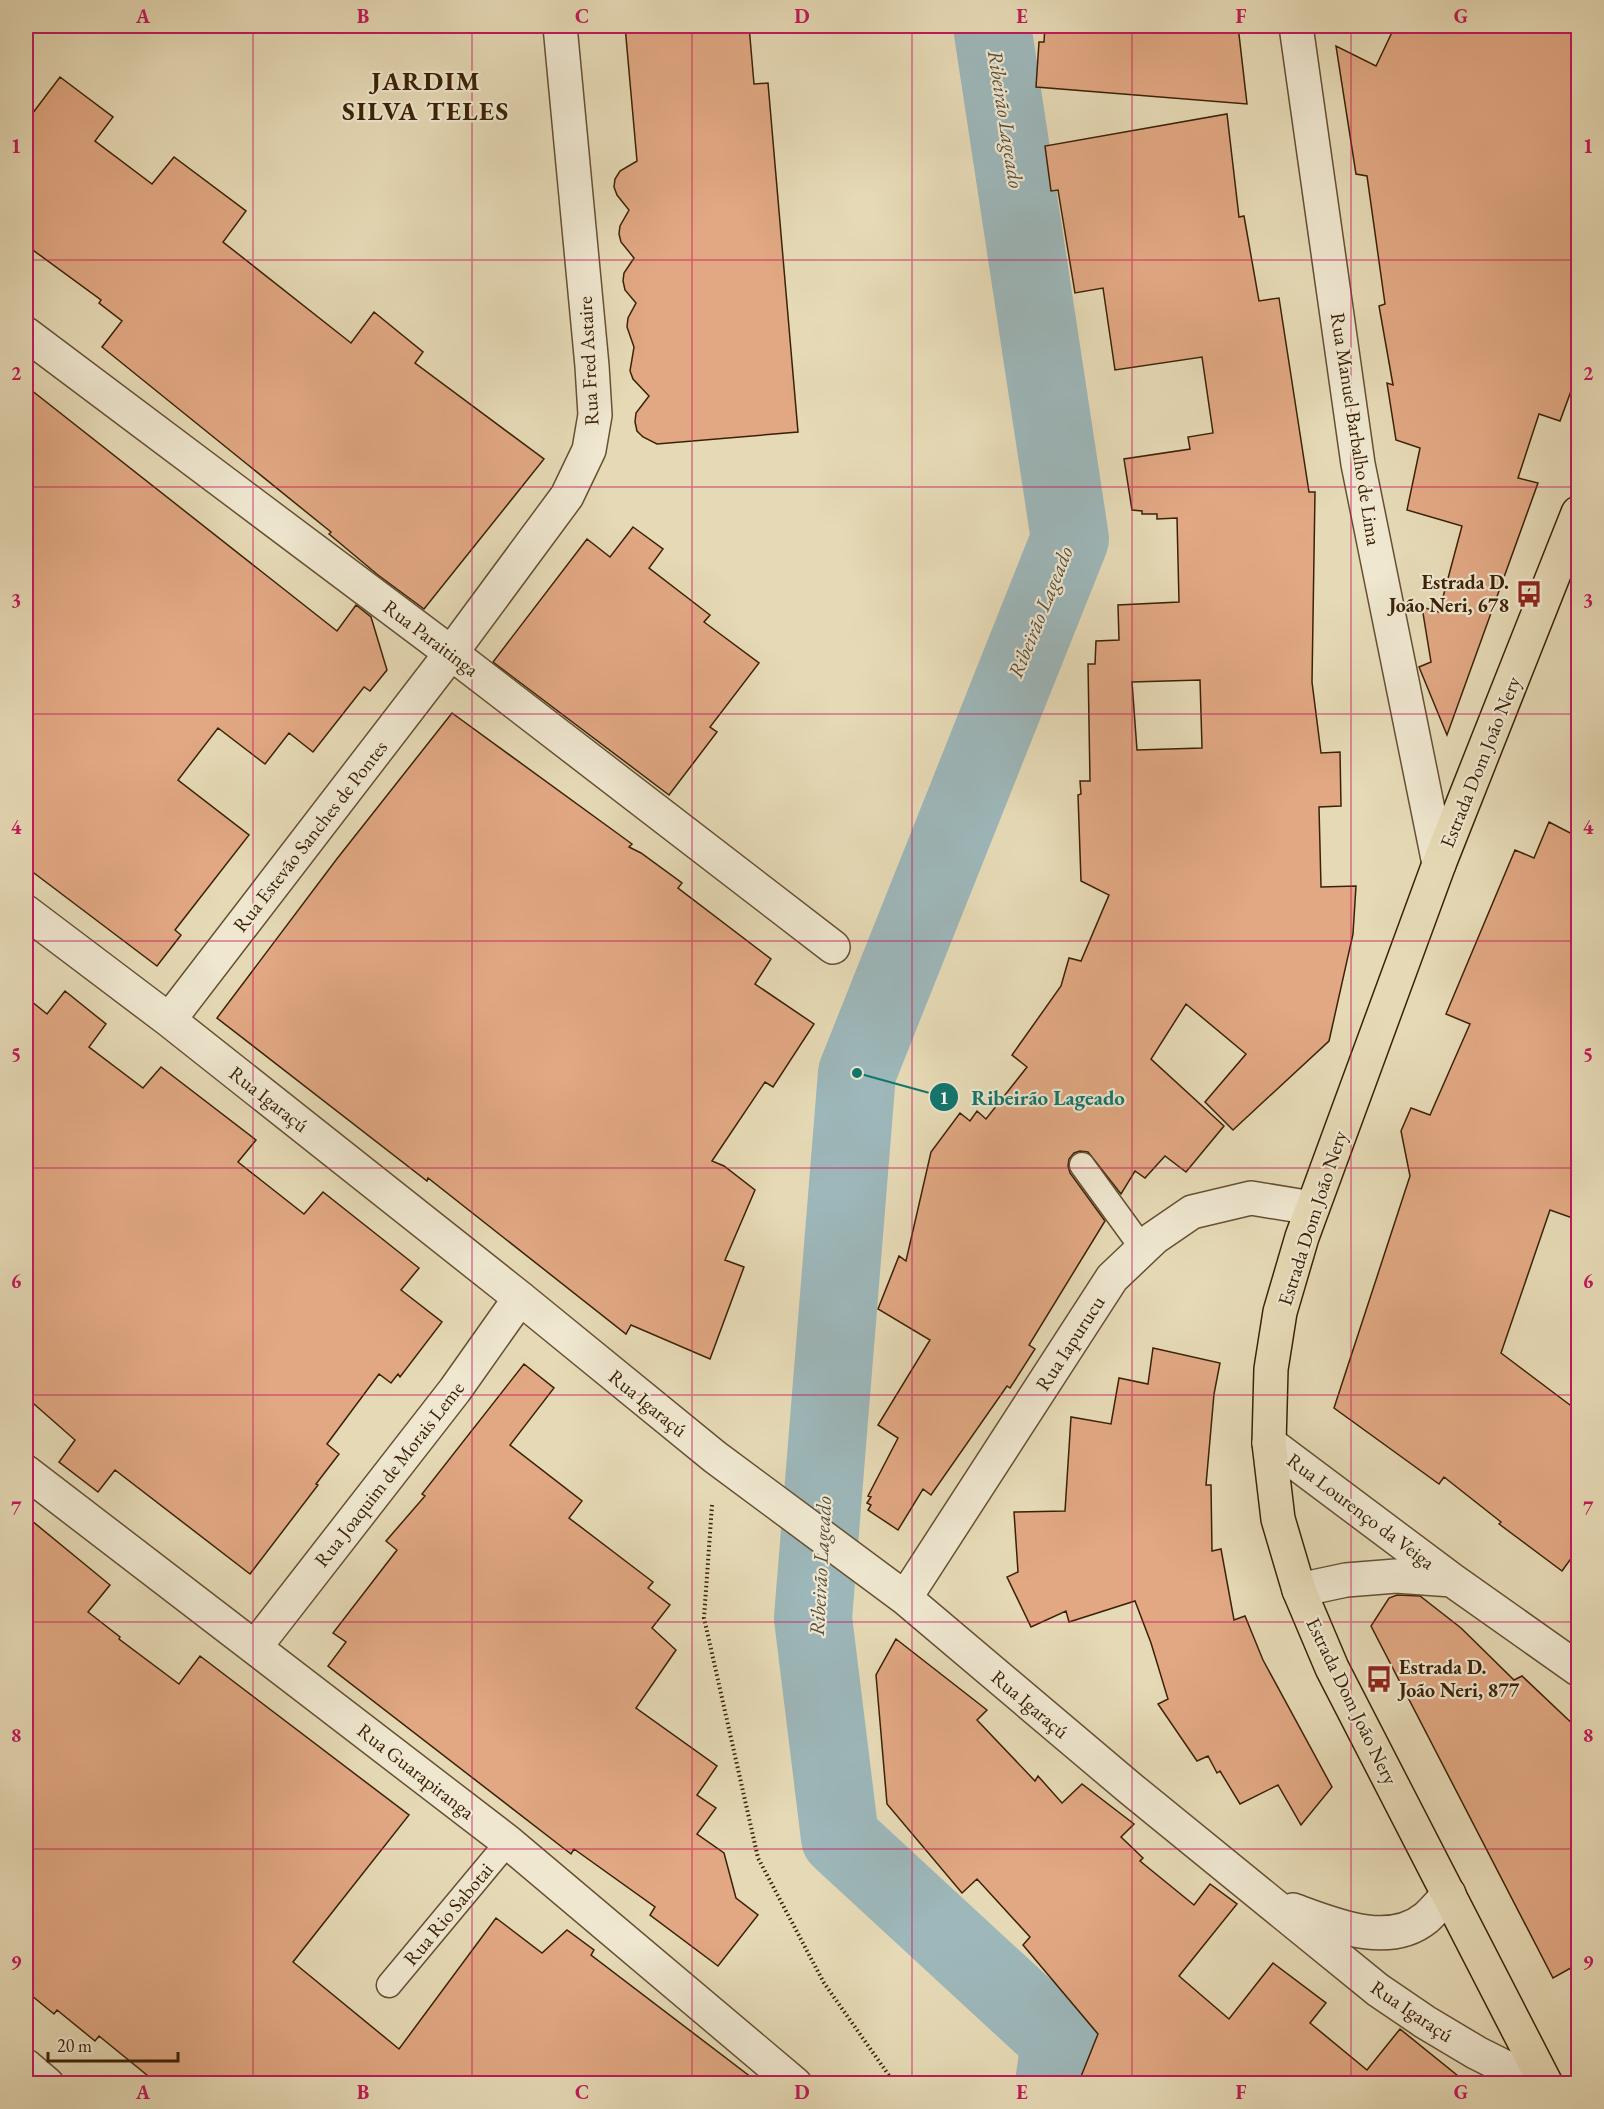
<svg xmlns="http://www.w3.org/2000/svg" width="1604" height="2109" font-family="'EB Garamond',serif">
  <style>
    .lines { fill: none; stroke-linecap: round; stroke-linejoin: round }
    .river { stroke: #9db7ba; stroke-width: 78 }
    .building { fill: #e1a883; stroke: #3b2206; stroke-width: 1.5; fill-rule: evenodd }
    .service-casing { stroke: #665032; stroke-width: 27 }
    .minor-casing { stroke: #665032; stroke-width: 36 }
    .primary-casing { stroke: #3b2206; stroke-width: 36 }
    .path { stroke: #3b2206; stroke-width: 4; stroke-dasharray: 1.5 3; stroke-linecap: butt }
    .service { stroke: #efe7d0; stroke-width: 24 }
    .minor { stroke: #efe7d0; stroke-width: 33 }
    .primary { stroke: #e6dab6; stroke-width: 33 }
    .grid { fill: none; stroke: #c2185b; stroke-width: 1.5; stroke-opacity: 0.55 }
    .labels { text-anchor: middle; dominant-baseline: central; stroke-width: 4.5; stroke-linejoin: round; paint-order: stroke }
    .street-label { font-size: 20px; fill: #3b2206; stroke: #efe7d0 }
    .poi-label { font-size: 20px; font-weight: bold; fill: #3b2206; stroke: #efe7d0; text-anchor: end }
    .water-label { font-size: 21px; font-style: italic; fill: #584f3c; stroke: #efe7d0 }
    .district-label { font-size: 26px; font-weight: bold; letter-spacing: 1.5px; fill: #3b2206; stroke: #efe7d0 }
    .leader { fill: none; stroke: #0f766e; stroke-width: 2 }
    .callout-dot { fill: #0f766e; stroke: #efe7d0; stroke-width: 2 }
    .mark-label { font-size: 18px; text-anchor: middle; font-weight: bold; fill: #fff }
    .callout-label { font-size: 21px; text-anchor: middle; font-weight: bold; fill: #0f766e; stroke: #efe7d0; stroke-width: 4.5; stroke-linejoin: round; paint-order: stroke }
    .neatline { fill: none; stroke: #c2185b; stroke-width: 2 }
    .grid-label { font-size: 20px; text-anchor: middle; font-weight: bold; fill: #c2185b }
  </style>
  <rect width="100%" height="100%" fill="#e6dab6"/>
  <filter id="stains"><feTurbulence type="fractalNoise" baseFrequency=".00333" numOctaves="4"/><feColorMatrix values="0 0 0 0 .2 0 0 0 0 .09 0 0 0 0 .02 0 0 0 .5 -.17"/></filter>
  <radialGradient id="worn" r=".72"><stop offset=".6" stop-color="#630" stop-opacity="0"/><stop offset="1" stop-color="#630" stop-opacity=".3"/></radialGradient>
  <g class="lines">
    <path class="river" d="M 992,26 L 1070,539 L 857,1073 L 813,1618 L 840,1838 L 1060,2041 L 1054,2084"/>
  </g>
  <path class="building" d="M 625,26 L 749,26 L 754,84 L 768,83 L 798,432 L 657,444 L 643,437 L 637,431 L 635,422 L 636,413 L 649,396 L 633,379 L 630,371 L 634,347 L 627,327 L 628,318 L 636,303 L 625,290 L 623,281 L 624,273 L 634,258 L 621,242 L 619,234 L 620,226 L 629,210 L 617,195 L 614,187 L 615,179 L 620,171 L 637,161 Z
    M 1045,26 L 1238,26 L 1247,104 L 1036,87 L 1039,42 L 1044,42 Z
    M 1395,26 L 1578,26 L 1578,372 L 1560,421 L 1539,414 L 1518,478 L 1538,483 L 1447,735 L 1419,667 L 1431,662 L 1422,607 L 1439,612 L 1462,526 L 1407,510 L 1420,448 L 1396,440 L 1387,383 L 1393,385 L 1379,306 L 1385,304 L 1367,176 L 1356,174 L 1336,46 L 1376,66 Z
    M 60,77 L 113,117 L 95,141 L 152,184 L 174,157 L 246,211 L 223,242 L 351,343 L 374,312 L 423,352 L 415,363 L 544,459 L 424,609 L 378,575 L 329,534 L 331,532 L 102,347 L 122,321 L 99,303 L 101,300 L 26,245 L 26,122 Z
    M 1227,114 L 1239,217 L 1244,216 L 1259,301 L 1279,298 L 1309,492 L 1315,492 L 1312,682 L 1321,753 L 1340,752 L 1341,806 L 1319,807 L 1321,887 L 1356,886 L 1353,934 L 1329,1041 L 1233,1130 L 1205,1102 L 1246,1054 L 1186,1004 L 1151,1059 L 1224,1126 L 1186,1172 L 1165,1156 L 1145,1178 L 1135,1171 L 1121,1194 L 1088,1152 L 1080,1151 L 1074,1153 L 1069,1159 L 1068,1166 L 1070,1173 L 1105,1221 L 1029,1345 L 1035,1349 L 1010,1388 L 1007,1386 L 931,1495 L 923,1489 L 898,1530 L 868,1510 L 871,1505 L 867,1503 L 871,1497 L 868,1496 L 898,1438 L 878,1425 L 930,1340 L 878,1309 L 899,1256 L 906,1261 L 931,1152 L 960,1113 L 970,1121 L 977,1111 L 986,1119 L 1027,1067 L 1012,1055 L 1061,986 L 1069,958 L 1081,961 L 1109,895 L 1081,881 L 1078,795 L 1081,794 L 1080,781 L 1090,781 L 1088,664 L 1095,664 L 1096,641 L 1119,640 L 1118,605 L 1179,602 L 1177,518 L 1157,519 L 1157,514 L 1142,514 L 1142,511 L 1132,510 L 1124,459 L 1190,449 L 1188,437 L 1213,433 L 1202,357 L 1115,370 L 1103,288 L 1075,293 L 1058,190 L 1051,191 L 1045,146 ZM 1200,680 L 1202,748 L 1137,750 L 1132,682 Z
    M 26,386 L 337,631 L 356,605 L 371,617 L 387,670 L 370,691 L 364,687 L 313,752 L 289,733 L 265,764 L 218,728 L 178,780 L 249,835 L 175,930 L 181,935 L 157,966 L 26,867 Z
    M 633,527 L 663,549 L 649,568 L 710,615 L 704,622 L 759,663 L 710,727 L 717,732 L 669,795 L 493,662 L 587,539 L 610,557 Z
    M 452,713 L 632,844 L 629,847 L 641,853 L 682,883 L 678,888 L 771,959 L 755,984 L 814,1024 L 773,1087 L 765,1082 L 712,1161 L 724,1166 L 755,1190 L 725,1260 L 744,1267 L 710,1359 L 631,1325 L 626,1334 L 428,1178 L 427,1181 L 217,1018 L 336,860 Z
    M 1549,822 L 1578,837 L 1578,1220 L 1550,1210 L 1501,1353 L 1578,1411 L 1578,1549 L 1562,1571 L 1499,1524 L 1501,1522 L 1444,1477 L 1439,1484 L 1334,1408 L 1410,1176 L 1401,1131 L 1411,1108 L 1430,1115 L 1470,1024 L 1446,1014 L 1515,850 L 1534,858 Z
    M 65,991 L 106,1024 L 89,1047 L 143,1088 L 161,1067 L 256,1140 L 238,1162 L 304,1214 L 323,1192 L 419,1268 L 401,1290 L 442,1322 L 400,1377 L 398,1374 L 391,1383 L 379,1374 L 327,1444 L 339,1454 L 316,1484 L 318,1485 L 250,1574 L 115,1470 L 98,1492 L 59,1462 L 75,1440 L 26,1397 L 26,997 L 47,1014 Z
    M 1153,1348 L 1220,1363 L 1214,1394 L 1206,1485 L 1211,1485 L 1212,1551 L 1221,1549 L 1234,1620 L 1245,1616 L 1263,1660 L 1332,1787 L 1301,1825 L 1278,1785 L 1240,1804 L 1220,1771 L 1217,1773 L 1208,1756 L 1197,1761 L 1158,1704 L 1168,1699 L 1151,1643 L 1135,1601 L 1069,1622 L 1066,1611 L 1031,1627 L 1007,1577 L 1018,1572 L 1014,1512 L 1065,1511 L 1071,1417 L 1111,1424 L 1119,1378 L 1148,1384 Z
    M 524,1364 L 554,1388 L 510,1445 L 582,1501 L 569,1518 L 653,1582 L 648,1588 L 670,1605 L 652,1628 L 676,1650 L 636,1708 L 717,1766 L 697,1795 L 716,1808 L 697,1834 L 724,1853 L 736,1898 L 758,1915 L 718,1966 L 650,1915 L 655,1907 L 574,1849 L 571,1854 L 328,1666 L 346,1642 L 333,1633 L 397,1550 L 386,1541 L 425,1496 L 422,1494 Z
    M 26,1516 L 110,1585 L 88,1612 L 120,1637 L 119,1639 L 179,1684 L 200,1656 L 409,1815 L 293,1962 L 399,2049 L 496,1918 L 542,1953 L 567,1930 L 594,1950 L 591,1955 L 760,2084 L 158,2084 L 99,2036 L 95,2041 L 57,2010 L 54,2014 L 26,1991 Z
    M 1397,1595 L 1420,1596 L 1461,1628 L 1514,1680 L 1522,1676 L 1578,1729 L 1578,1964 L 1553,1978 L 1371,1626 L 1389,1598 Z
    M 896,1639 L 987,1710 L 977,1720 L 1035,1781 L 1038,1776 L 1062,1803 L 1082,1784 L 1134,1824 L 1121,1837 L 1143,1858 L 1140,1861 L 1194,1905 L 1210,1884 L 1237,1904 L 1179,1976 L 1229,2019 L 1273,1963 L 1326,2003 L 1310,2023 L 1367,2070 L 1400,2029 L 1468,2084 L 1078,2084 L 1098,2034 L 1023,1945 L 1030,1937 L 977,1879 L 962,1893 L 887,1804 L 876,1675 Z"/>
  <g class="lines">
    <defs>
      <path id="service" d="M 1082,1165 L 1143,1249
        M 389,1985 L 508,1842"/>
      <path id="minor" d="M 1296,26 L 1358,464 L 1439,864
        M 26,334 L 451,653 L 833,947
        M 26,912 L 169,1020 L 520,1298 L 715,1457 L 905,1598 L 1131,1789 L 1378,1990 L 1425,2022 L 1477,2053 L 1539,2084
        M 169,1020 L 451,653 L 567,496 L 589,450 L 595,415 L 592,366 L 560,26
        M 1269,1443 L 1452,1580 L 1578,1669
        M 26,1472 L 508,1842 L 795,2084
        M 1299,1590 L 1346,1580 L 1396,1576 L 1452,1580
        M 905,1598 L 1112,1278 L 1154,1238 L 1192,1212 L 1251,1198 L 1312,1208
        M 255,1647 L 455,1390 L 520,1298
        M 1293,1910 C 1332,1924 1388,1949 1426,1918 C 1434,1911 1441,1902 1449,1894
        M 26,2066 L 47,2084"/>
      <path id="primary" d="M 1546,2084 L 1332,1668 L 1299,1590 L 1278,1519 L 1269,1443 L 1271,1369 L 1280,1312 L 1302,1237 L 1439,864 L 1578,513"/>
    </defs>
    <use href="#service" class="service-casing"/>
    <use href="#minor" class="minor-casing"/>
    <use href="#primary" class="primary-casing"/>
    <path class="path" d="M 712,1505 L 704,1618 L 758,1858 L 824,1983 L 895,2084"/>
    <use href="#service" class="service"/>
    <use href="#minor" class="minor"/>
    <use href="#primary" class="primary"/>
  </g>
  <path class="grid" d="M 253,26 L 253,2084M 472,26 L 472,2084M 692,26 L 692,2084M 912,26 L 912,2084M 1132,26 L 1132,2084M 1351,26 L 1351,2084M 26,260 L 1578,260M 26,487 L 1578,487M 26,714 L 1578,714M 26,941 L 1578,941M 26,1168 L 1578,1168M 26,1395 L 1578,1395M 26,1622 L 1578,1622M 26,1849 L 1578,1849"/>
  <defs>
    <symbol id="bus-bare" viewBox="-9 -9 18 18"><path d="M-5-6H5V4H4V6H2V4H-2V6H-4V4H-5ZM-3.5-4V0h7V-4ZM-3.5 1.2v1.5H-2V1.2ZM2 1.2v1.5H3.5V1.2Z" fill="#8f2418" stroke="#efe7d0" stroke-width="2.5" paint-order="stroke"/></symbol>
  </defs>
  <g fill-rule="evenodd">
    <use href="#bus-bare" x="1510" y="575" width="38" height="38"/>
    <use href="#bus-bare" x="1360" y="1660" width="38" height="38"/>
  </g>
  <g class="labels">
    <g class="street-label">
      <text transform="translate(588 361) rotate(-93)">Rua Fred Astaire</text>
      <text transform="translate(1356 429) rotate(81)">Rua Manuel Barbalho de Lima</text>
      <text transform="translate(431 638) rotate(37)">Rua Paraitinga</text>
      <text transform="translate(1480 762) rotate(-68)">Estrada Dom João Nery</text>
      <text transform="translate(310 836) rotate(-52)">Rua Estevão Sanches de Pontes</text>
      <text transform="translate(269 1099) rotate(38)">Rua Igaraçú</text>
      <text transform="translate(1312 1218) rotate(-72)">Estrada Dom João Nery</text>
      <text transform="translate(1070 1343) rotate(-57)">Rua Iapurucu</text>
      <text transform="translate(648 1403) rotate(39)">Rua Igaraçú</text>
      <text transform="translate(389 1474) rotate(-52)">Rua Joaquim de Morais Leme</text>
      <text transform="translate(1361 1511) rotate(37)">Rua Lourenço da Veiga</text>
      <text transform="translate(1352 1701) rotate(64)">Estrada Dom João Nery</text>
      <text transform="translate(1030 1704) rotate(40)">Rua Igaraçú</text>
      <text transform="translate(416 1771) rotate(38)">Rua Guarapiranga</text>
      <text transform="translate(448 1914) rotate(-50)">Rua Rio Sabotai</text>
      <text transform="translate(1412 2011) rotate(34)">Rua Igaraçú</text>
    </g>
    <g class="poi-label">
      <text x="1509" y="582">Estrada D.<tspan x="1509" dy="23">João Neri, 678</tspan></text>
      <text x="1399" y="1667" text-anchor="start">Estrada D.<tspan x="1399" dy="23">João Neri, 877</tspan></text>
    </g>
    <g class="water-label">
      <text transform="translate(1006 119) rotate(81)">Ribeirão Lageado</text>
      <text transform="translate(1040 612) rotate(-68)">Ribeirão Lageado</text>
      <text transform="translate(820 1566) rotate(-87)">Ribeirão Lageado</text>
    </g>
    <g class="district-label">
      <text x="426" y="81">JARDIM<tspan x="426" dy="30">SILVA TELES</tspan></text>
    </g>
  </g>
  <path class="leader" d="M857 1073L944 1097"/>
  <g class="callout-dot">
    <circle cx="857" cy="1073" r="6"/>
    <circle cx="944" cy="1097" r="15"/>
  </g>
  <g class="mark-label">
    <text x="944" y="1104">1</text>
  </g>
  <g class="callout-label">
    <text x="1048" y="1105">Ribeirão Lageado</text>
  </g>
  <rect width="1604" height="2109" fill="none" stroke="#e6dab6" stroke-width="66"/>
  <path d="M48 2052v9h130v-9" fill="none" stroke="#3b2206" stroke-width="3"/>
  <text x="57" y="2052" font-size="18" fill="#3b2206" stroke="#efe7d0" stroke-width="4.5" paint-order="stroke">20 m</text>
  <rect x="33" y="33" width="1538" height="2043" class="neatline"/>
  <g class="grid-label">
    <text x="143" y="23">A</text>
    <text x="363" y="23">B</text>
    <text x="582" y="23">C</text>
    <text x="802" y="23">D</text>
    <text x="1022" y="23">E</text>
    <text x="1241" y="23">F</text>
    <text x="1461" y="23">G</text>
    <text x="16" y="153">1</text>
    <text x="1588" y="153">1</text>
    <text x="16" y="380">2</text>
    <text x="1588" y="380">2</text>
    <text x="16" y="607">3</text>
    <text x="1588" y="607">3</text>
    <text x="16" y="834">4</text>
    <text x="1588" y="834">4</text>
    <text x="16" y="1061">5</text>
    <text x="1588" y="1061">5</text>
    <text x="16" y="1288">6</text>
    <text x="1588" y="1288">6</text>
    <text x="16" y="1515">7</text>
    <text x="1588" y="1515">7</text>
    <text x="16" y="1742">8</text>
    <text x="1588" y="1742">8</text>
    <text x="16" y="1969">9</text>
    <text x="1588" y="1969">9</text>
    <text x="143" y="2099">A</text>
    <text x="363" y="2099">B</text>
    <text x="582" y="2099">C</text>
    <text x="802" y="2099">D</text>
    <text x="1022" y="2099">E</text>
    <text x="1241" y="2099">F</text>
    <text x="1461" y="2099">G</text>
  </g>
  <rect width="100%" height="100%" filter="url(#stains)"/>
  <rect width="100%" height="100%" fill="url(#worn)"/>
</svg>
